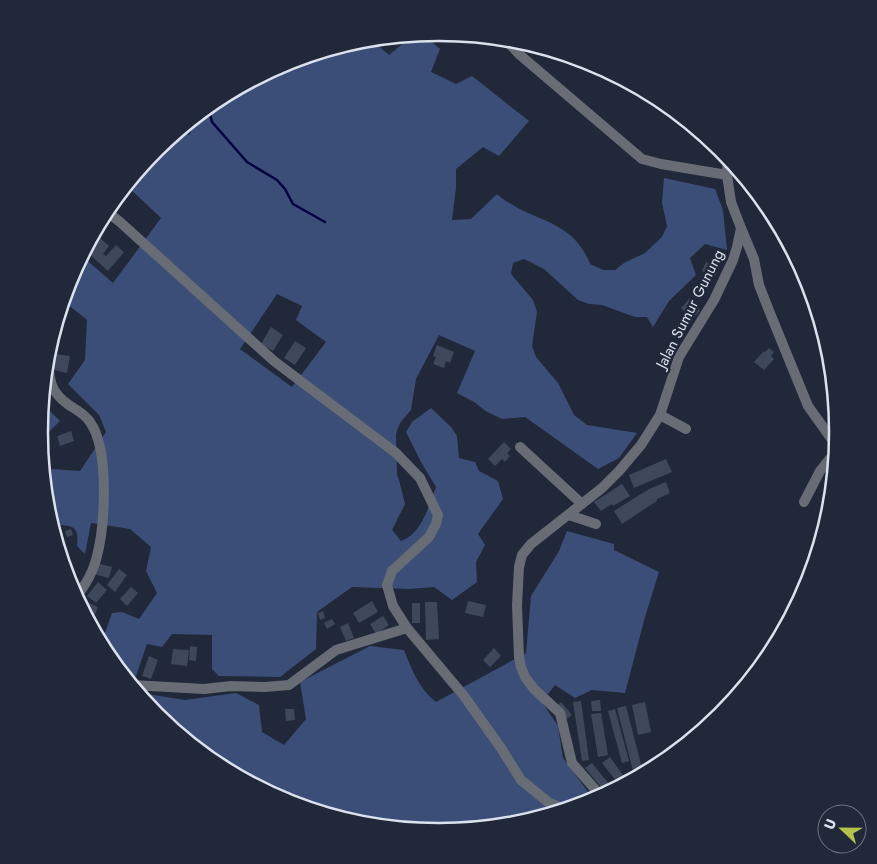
<svg xmlns="http://www.w3.org/2000/svg" width="877" height="864" font-family="Jost,sans-serif">
  <style>
    .green { fill: #3b4e78; fill-rule: evenodd }
    .lines { fill: none; stroke-linecap: round; stroke-linejoin: round }
    .stream { stroke: #010040; stroke-width: 2.5 }
    .building { fill: #3f485a }
    .minor { stroke: #686c75; stroke-width: 10 }
    .labels { text-anchor: middle; dominant-baseline: central; stroke-width: 5; stroke-linejoin: round; paint-order: stroke }
    .street-label { font-size: 15px; fill: #dce2ed; stroke: #202839 }
    .rim { fill: none; stroke: #dce2ed; stroke-width: 2.5 }
  </style>
  <rect width="100%" height="100%" fill="#202839"/>
  <path class="green" d="M 423,34 L 440,49 L 431,72 L 456,84 L 472,76 L 529,121 L 499,156 L 483,147 L 456,169 L 456,188 L 452,220 L 471,219 L 497,194 C 530,223 572,217 590,264 L 603,270 L 615,270 L 624,263 L 645,253 L 662,237 L 667,226 L 662,203 L 664,178 L 715,189 L 723,210 L 727,250 L 705,244 L 690,258 L 696,275 L 669,301 L 653,327 L 647,317 L 635,317 L 602,305 L 589,304 L 578,300 L 544,269 L 524,259 L 513,263 L 511,274 L 533,300 L 537,312 L 532,346 L 536,357 L 558,383 L 574,415 L 587,425 L 637,433 L 619,458 L 598,469 L 525,417 L 502,419 L 487,412 L 474,402 L 457,393 L 475,351 L 439,335 L 416,379 L 411,410 L 400,423 L 396,434 L 397,475 L 399,480 L 405,504 L 392,530 L 401,541 C 422,534 429,505 436,487 L 421,462 L 406,432 L 412,422 L 431,408 L 451,427 L 457,436 L 459,458 L 475,462 L 479,471 L 498,481 L 503,499 L 478,534 L 485,545 L 476,562 L 477,582 L 452,600 L 434,587 L 409,589 L 352,587 L 317,612 L 316,649 L 280,677 L 219,676 L 212,669 L 212,635 L 172,634 L 162,647 L 147,644 L 136,676 L 123,674 L 106,654 L 101,644 L 112,613 L 122,612 L 139,619 L 157,593 L 146,571 L 151,547 L 130,529 L 91,523 L 85,554 L 77,546 C 80,523 70,526 51,525 L 47,510 L 41,448 L 51,469 L 80,471 L 106,432 L 99,415 L 68,384 L 85,360 L 87,320 L 66,303 L 62,304 L 70,279 L 82,256 L 113,283 L 161,218 L 126,185 L 156,149 L 178,131 L 189,135 L 198,119 L 197,116 L 217,100 L 286,63 L 361,40 L 370,39 L 389,55 L 413,35 ZM 277,294 L 302,306 L 296,320 L 326,342 L 292,387 L 240,349 Z
    M 42,400 L 43,404 L 60,421 L 40,441 L 39,432 Z
    M 567,531 L 614,544 L 614,550 L 659,572 L 645,617 L 625,693 L 592,690 L 575,698 L 555,685 L 542,702 L 558,726 L 563,758 L 594,800 L 591,801 L 516,824 L 438,831 L 360,824 L 285,801 L 216,764 L 156,714 L 140,695 L 141,693 L 185,700 L 236,693 L 259,705 L 262,732 L 284,745 L 306,719 L 300,682 L 370,646 L 404,650 C 412,670 419,689 436,702 L 526,653 L 531,596 L 559,551 Z"/>
  <g class="lines">
    <path class="stream" d="M 208,107 L 212,122 L 247,162 L 277,180 L 285,189 L 293,204 L 325,222"/>
  </g>
  <path class="building" d="M 100,238 L 109,246 L 103,254 L 106,256 L 116,245 L 124,252 L 108,271 L 88,253 Z
    M 706,262 L 719,268 L 715,277 L 702,271 Z
    M 690,298 L 699,307 L 698,308 L 700,311 L 694,317 L 691,315 L 689,316 L 681,308 Z
    M 271,327 L 283,335 L 273,351 L 261,344 Z
    M 295,341 L 306,348 L 295,365 L 284,358 Z
    M 437,345 L 454,352 L 450,363 L 446,361 L 444,368 L 433,364 L 436,357 L 433,356 Z
    M 769,348 L 774,352 L 771,356 L 774,359 L 764,370 L 754,362 L 764,351 L 765,352 Z
    M 56,354 L 70,356 L 67,373 L 53,370 Z
    M 71,431 L 74,441 L 60,446 L 57,436 Z
    M 504,442 L 511,449 L 507,453 L 510,456 L 505,462 L 502,459 L 495,466 L 488,459 Z
    M 666,459 L 672,472 L 634,488 L 629,475 Z
    M 666,482 L 670,493 L 657,499 L 657,501 L 622,524 L 614,511 L 649,489 Z
    M 622,484 L 630,496 L 613,506 L 612,504 L 601,511 L 594,502 Z
    M 71,529 L 73,535 L 67,537 L 65,531 Z
    M 96,563 L 112,567 L 109,578 L 94,574 Z
    M 119,569 L 127,575 L 115,592 L 107,585 Z
    M 98,582 L 107,590 L 96,603 L 87,596 Z
    M 131,587 L 138,593 L 127,606 L 120,599 Z
    M 83,600 L 98,607 L 94,617 L 84,613 L 80,605 Z
    M 372,601 L 378,612 L 359,623 L 353,613 Z
    M 468,601 L 486,605 L 483,617 L 465,613 Z
    M 425,602 L 437,602 L 439,639 L 426,640 Z
    M 412,603 L 420,603 L 420,623 L 412,623 Z
    M 323,611 L 325,618 L 320,620 L 318,613 Z
    M 383,616 L 389,625 L 376,634 L 370,624 Z
    M 332,619 L 335,624 L 327,629 L 324,623 Z
    M 348,623 L 354,638 L 346,641 L 340,627 Z
    M 190,646 L 197,647 L 196,661 L 189,660 Z
    M 494,648 L 501,656 L 490,667 L 483,660 Z
    M 173,649 L 189,650 L 187,666 L 171,664 Z
    M 149,656 L 158,660 L 151,679 L 142,676 Z
    M 600,700 L 601,711 L 592,711 L 591,701 Z
    M 581,701 L 589,760 L 582,761 L 573,702 Z
    M 561,702 L 572,715 L 566,719 L 556,707 Z
    M 645,702 L 651,732 L 638,735 L 632,705 Z
    M 626,706 L 642,768 L 633,771 L 617,708 Z
    M 285,709 L 294,709 L 295,720 L 286,721 Z
    M 615,709 L 629,761 L 622,763 L 608,711 Z
    M 601,713 L 608,755 L 598,757 L 591,714 Z
    M 610,757 L 628,782 L 620,786 L 602,763 Z
    M 592,763 L 613,789 L 606,793 L 585,768 Z"/>
  <g class="lines">
    <path class="minor" d="M 505,39 L 520,55 L 642,159 L 661,164 L 727,175
      M 106,211 L 120,222 L 274,361 L 396,453 L 420,478 L 438,515 L 436,524 L 429,537 L 392,571 L 387,585 L 393,606 L 407,628 L 464,696 L 501,748 L 521,780 L 548,802 L 564,809
      M 741,228 L 754,259 L 759,285 L 770,313 L 808,406 L 833,441 L 836,450
      M 47,352 C 50,376 47,390 69,405 C 77,410 85,414 90,422 C 110,450 105,528 96,560 C 92,574 85,586 76,597
      M 660,415 L 686,429
      M 520,447 L 582,504
      M 804,502 L 820,471 L 836,451
      M 569,515 L 596,524
      M 132,685 L 204,689 L 231,686 L 265,687 L 289,685 L 336,650 L 407,628
      M 601,796 L 572,763 L 560,713 L 534,689 L 525,677 L 521,667 L 519,657 L 517,605 L 519,567 L 522,555 L 531,544 L 602,488 L 619,471 L 641,445 L 660,415 L 679,357 L 714,300 L 733,260 L 737,247 L 741,228 L 731,202 L 727,175 L 728,158"/>
  </g>
  <g class="labels">
    <g class="street-label">
      <text transform="translate(690 309) rotate(-63)">Jalan Sumur Gunung</text>
    </g>
  </g>
  <path d="M0 0H877V864H0ZM438 41H439A390 390 0 0 1 829 431V433A390 390 0 0 1 439 823H438A390 390 0 0 1 48 433V431A390 390 0 0 1 438 41Z" fill="#202839" fill-rule="evenodd"/>
  <path class="rim" d="M438 41H439A390 390 0 0 1 829 431V433A390 390 0 0 1 439 823H438A390 390 0 0 1 48 433V431A390 390 0 0 1 438 41Z"/>
  <g transform="translate(842 829) rotate(292)"><circle r="24" fill="#202839" stroke="#6b7281"/>
  <path d="M0-4L9 19L0 12L-9 19Z" fill="#b4c24a"/>
  <text y="-8" font-size="14" font-weight="bold" text-anchor="middle" fill="#dce2ed">U</text>
  </g>
</svg>
